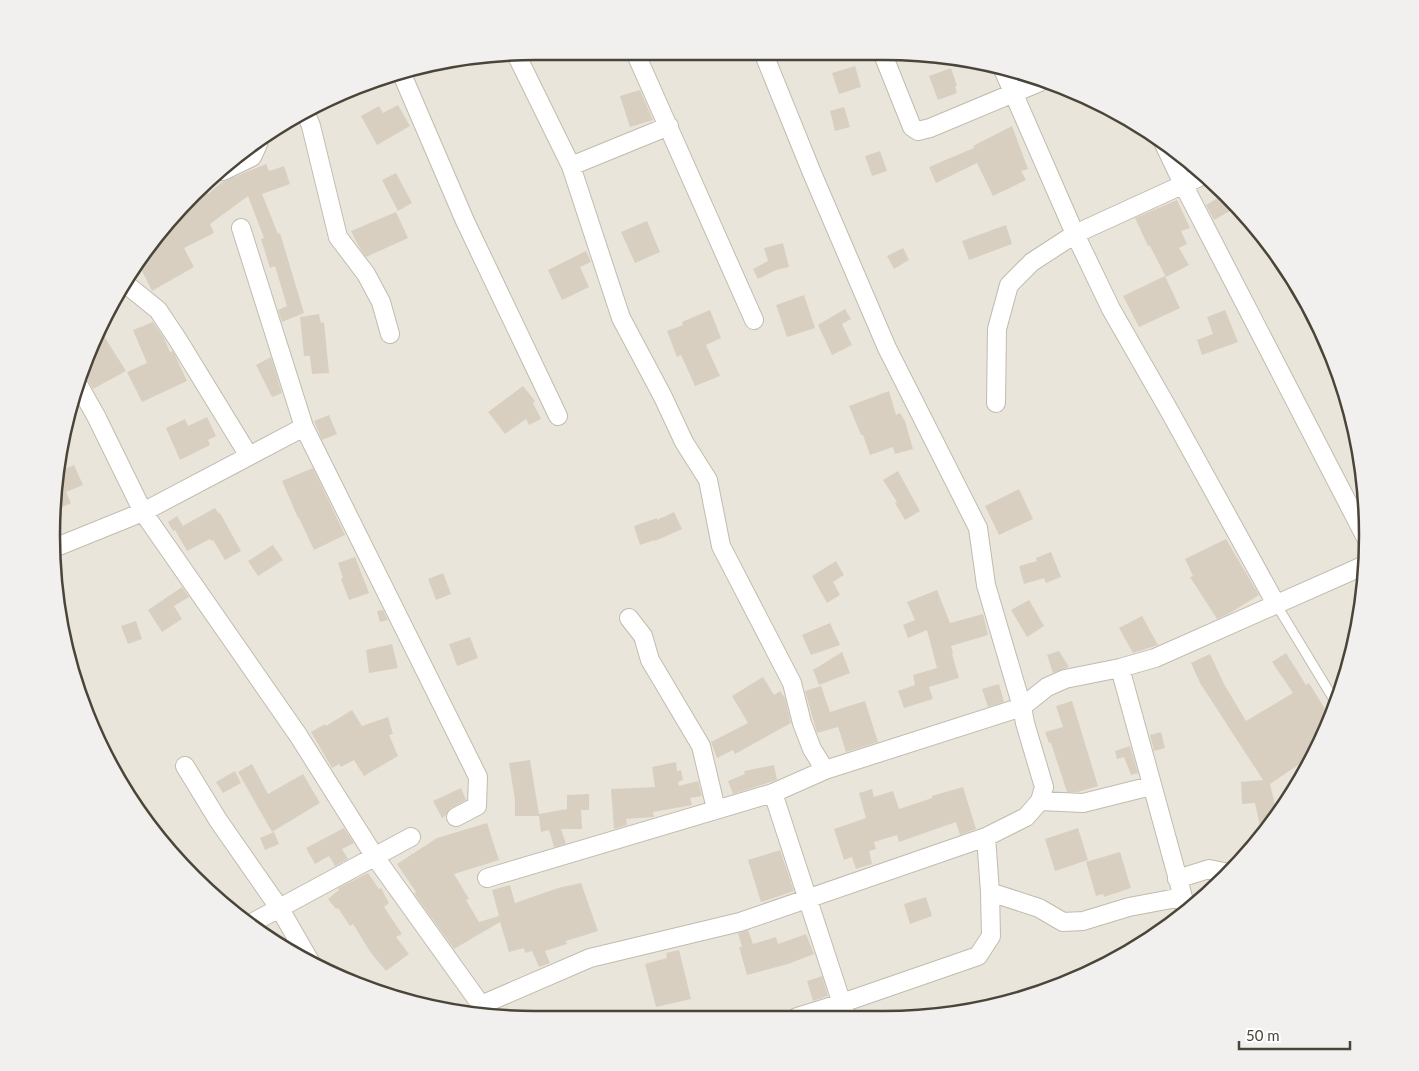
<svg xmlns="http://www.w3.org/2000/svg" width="1419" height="1071" font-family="Lato,sans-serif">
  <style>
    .residential { fill: #eae5da }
    .building { fill: #d8cfc1 }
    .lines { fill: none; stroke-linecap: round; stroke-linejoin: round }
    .lane-casing { stroke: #c2bbae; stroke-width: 11 }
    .street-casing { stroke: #c2bbae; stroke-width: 20 }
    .lane { stroke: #fff; stroke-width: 9 }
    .street { stroke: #fff; stroke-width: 18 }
    .rim { fill: none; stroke: #4b4439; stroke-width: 2.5 }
  </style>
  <rect width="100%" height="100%" fill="#f6f3ec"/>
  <path class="residential" d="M 536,51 L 915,52 L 1009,68 L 1152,133 L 1226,193 L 1268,241 L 1318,322 L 1351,410 L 1367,504 L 1364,599 L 1342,691 L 1303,778 L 1247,855 L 1178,920 L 1069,983 L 947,1016 L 504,1019 L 380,994 L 294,955 L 216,900 L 151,830 L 77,691 L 52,567 L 61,441 L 101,321 L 193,193 L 293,116 L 410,68 Z"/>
  <path class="building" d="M 855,66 L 861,87 L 839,94 L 832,73 Z
    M 951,68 L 957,86 L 955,86 L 957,93 L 938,100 L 929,76 Z
    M 640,90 L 653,120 L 630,127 L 620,96 Z
    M 398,105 L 410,126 L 377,145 L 361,116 L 379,106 L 383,113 Z
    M 844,107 L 850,127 L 835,131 L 830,111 Z
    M 1012,126 L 1028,169 L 1021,171 L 1026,180 L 993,196 L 977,163 L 936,183 L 929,167 L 974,148 L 973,146 Z
    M 880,151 L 887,171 L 872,176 L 865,156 Z
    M 266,164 L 269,171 L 284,166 L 290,184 L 262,194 L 278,234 L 280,233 L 304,313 L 282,322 L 278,310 L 287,306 L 275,266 L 270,268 L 261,239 L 264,238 L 248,196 L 210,224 L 214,233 L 184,248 L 194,267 L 152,291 L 140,267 L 188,200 L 207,191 L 208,194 L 222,182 Z
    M 396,173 L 412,203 L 398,211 L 382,180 Z
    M 1221,196 L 1230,211 L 1214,220 L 1206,205 Z
    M 1177,200 L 1190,228 L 1181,231 L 1187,244 L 1179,248 L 1189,265 L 1166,277 L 1150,246 L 1148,246 L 1135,218 Z
    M 396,212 L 408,238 L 366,257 L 358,245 L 351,231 Z
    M 647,221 L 660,252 L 635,263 L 621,232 Z
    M 1006,225 L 1012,244 L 969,260 L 962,241 Z
    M 783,243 L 789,267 L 776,270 L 758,279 L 753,269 L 768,261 L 764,248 Z
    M 903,248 L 909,260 L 894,269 L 887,256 Z
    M 586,251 L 591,262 L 580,267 L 589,287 L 562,300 L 548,270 Z
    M 1165,276 L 1180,308 L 1139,327 L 1123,296 Z
    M 804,295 L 815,328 L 787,337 L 776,305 Z
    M 845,309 L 851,319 L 842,324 L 852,345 L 832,355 L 818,325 Z
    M 710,310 L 721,338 L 706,345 L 720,376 L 695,386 L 681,355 L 677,357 L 667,331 L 683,325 L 682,322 Z
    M 1225,310 L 1238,342 L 1202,355 L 1197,340 L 1213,334 L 1207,317 Z
    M 319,314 L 321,323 L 324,322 L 329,373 L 312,374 L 310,356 L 304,356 L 300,317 Z
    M 153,322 L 164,338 L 170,352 L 172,351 L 174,353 L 187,381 L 142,402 L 127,372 L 147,363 L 133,330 Z
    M 99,328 L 126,371 L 93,389 L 84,373 Z
    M 271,357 L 282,393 L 272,397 L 256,365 Z
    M 523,386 L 535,401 L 533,403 L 541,419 L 529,425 L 526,419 L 505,434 L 488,412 Z
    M 889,391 L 896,415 L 900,413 L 905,421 L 913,449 L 895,454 L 893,447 L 870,455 L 863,435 L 861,435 L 849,406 Z
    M 329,415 L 337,434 L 322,440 L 314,421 Z
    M 207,417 L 216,436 L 208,440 L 210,445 L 180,460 L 166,428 L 185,419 L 188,426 Z
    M 74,465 L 83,485 L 66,492 L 71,503 L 56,510 L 59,471 Z
    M 313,468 L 345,535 L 314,550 L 299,518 L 298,518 L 282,481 Z
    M 898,471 L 920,511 L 905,520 L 895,503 L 897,502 L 883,480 Z
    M 1019,489 L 1033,519 L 999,535 L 985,506 Z
    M 215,508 L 219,514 L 220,513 L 241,551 L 225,560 L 213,540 L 211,541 L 210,539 L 187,551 L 175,530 L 173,531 L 168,522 L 177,516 L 183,526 L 179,528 Z
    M 674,512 L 682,529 L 655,541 L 655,540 L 640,545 L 634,526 L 657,518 L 657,520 Z
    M 1226,539 L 1259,595 L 1228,614 L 1217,619 L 1190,577 L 1193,576 L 1185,559 Z
    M 273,545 L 283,560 L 258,576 L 248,561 Z
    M 1051,552 L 1061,577 L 1046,583 L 1044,578 L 1024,584 L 1019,566 L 1037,561 L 1036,558 Z
    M 355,557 L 369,593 L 349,600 L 341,579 L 343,578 L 338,563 Z
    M 836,561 L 844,575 L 833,582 L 840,595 L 827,603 L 812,576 Z
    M 443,573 L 451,594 L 436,600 L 428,579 Z
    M 182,587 L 189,597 L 174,606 L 182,619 L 162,632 L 148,610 Z
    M 937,590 L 950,623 L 983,614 L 988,635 L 951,646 L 953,653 L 952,654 L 959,678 L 929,687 L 933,699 L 904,708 L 898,691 L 915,685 L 913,675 L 937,668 L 927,630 L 908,638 L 903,625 L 915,620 L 907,602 Z
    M 1029,600 L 1044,626 L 1027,637 L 1011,610 Z
    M 383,610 L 388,620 L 380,622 L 377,611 Z
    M 1142,616 L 1158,645 L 1133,653 L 1119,628 Z
    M 136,621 L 142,639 L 128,644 L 121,626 Z
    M 830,623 L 840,645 L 811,655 L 802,635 Z
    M 470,637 L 478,658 L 457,666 L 449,644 Z
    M 392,644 L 398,668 L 369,673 L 366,650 Z
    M 1059,651 L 1069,667 L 1053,673 L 1047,655 Z
    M 842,652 L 850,673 L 819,685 L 813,670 Z
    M 1286,653 L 1306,685 L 1309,683 L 1330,717 L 1308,767 L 1304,761 L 1270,784 L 1277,814 L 1270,824 L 1260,826 L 1255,803 L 1242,804 L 1241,782 L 1263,780 L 1200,683 L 1191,663 L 1210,654 L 1224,684 L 1246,721 L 1293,693 L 1272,662 Z
    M 763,677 L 774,695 L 780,691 L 785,698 L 791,723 L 735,754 L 733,750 L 717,758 L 711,742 L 748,723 L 732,696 Z
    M 999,684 L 1004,702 L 988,707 L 982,689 Z
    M 821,686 L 830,712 L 865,701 L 878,742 L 846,752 L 838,727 L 817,733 L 805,691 Z
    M 1072,701 L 1098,786 L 1078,792 L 1067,792 L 1051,743 L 1049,743 L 1045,732 L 1063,727 L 1056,706 Z
    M 352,710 L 362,726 L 388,717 L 393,734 L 389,735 L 398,756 L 364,776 L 354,760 L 341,767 L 339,764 L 332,768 L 311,732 L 325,724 L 326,726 Z
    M 1161,732 L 1165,748 L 1154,751 L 1150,735 Z
    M 1130,746 L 1138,773 L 1131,775 L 1124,757 L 1117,759 L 1115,751 Z
    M 530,760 L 539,814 L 567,809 L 567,795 L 589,794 L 589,810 L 581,810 L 582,829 L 561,829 L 566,844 L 554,847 L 549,830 L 541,832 L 539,816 L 515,816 L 515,800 L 509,763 Z
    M 676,762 L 677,771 L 681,770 L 683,780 L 678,782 L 679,786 L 698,781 L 702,796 L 690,798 L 692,805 L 653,812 L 654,817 L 626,819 L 627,825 L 614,829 L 611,789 L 655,787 L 652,767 Z
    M 252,764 L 268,794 L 303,774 L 320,803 L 272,832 L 238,772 Z
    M 774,765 L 777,780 L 733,794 L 728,781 L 745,774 L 744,771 Z
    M 235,771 L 241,783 L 223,793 L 216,782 Z
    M 963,787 L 976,829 L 960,835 L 956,822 L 899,842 L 897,835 L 874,842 L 876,849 L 869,851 L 872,864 L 856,869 L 852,857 L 844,860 L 834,829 L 866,818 L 859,793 L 872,789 L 874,797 L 893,791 L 899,809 L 932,798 L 932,796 Z
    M 461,788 L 466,800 L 451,808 L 445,816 L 442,818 L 433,801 Z
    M 487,823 L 499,860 L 454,874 L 469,899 L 466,900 L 479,922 L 499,916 L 492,890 L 510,885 L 515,903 L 558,888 L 581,883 L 598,931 L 566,941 L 567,944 L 545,951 L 550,963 L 539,967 L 532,951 L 525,953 L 524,948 L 509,952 L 500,922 L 454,949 L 418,899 L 414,893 L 416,892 L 397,864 L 437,838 Z
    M 344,828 L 354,843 L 342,849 L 348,859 L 335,866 L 329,856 L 315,864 L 306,848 Z
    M 1078,828 L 1088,860 L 1055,871 L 1045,839 Z
    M 274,832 L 279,844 L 265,850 L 260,838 Z
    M 780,850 L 794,891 L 761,902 L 748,860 Z
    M 1120,852 L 1131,888 L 1104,897 L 1103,894 L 1096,896 L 1086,862 Z
    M 368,873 L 379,889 L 381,888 L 389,903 L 384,907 L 402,934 L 396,937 L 409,954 L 386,971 L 371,953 L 353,924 L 350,926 L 338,908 L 336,909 L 328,899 L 339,890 L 338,888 Z
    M 926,897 L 932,916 L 910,924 L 904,904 Z
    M 748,930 L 753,944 L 776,937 L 778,944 L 806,934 L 814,954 L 788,964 L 747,975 L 739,947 L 742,947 L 738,933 Z
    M 679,950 L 691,999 L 656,1007 L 645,964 L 667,958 L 666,953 Z
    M 822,976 L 828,996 L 813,1001 L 807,981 Z"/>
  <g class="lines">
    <defs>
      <path id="lane" d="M 1276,604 L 1336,703"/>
      <path id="street" d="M 635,52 L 754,320
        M 882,52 L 912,127 L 918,131 L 930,128 L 1040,82
        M 516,54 L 571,166 L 621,318 L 663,397 L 684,442 L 708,480 L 721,546 L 792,683 L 802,723 L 812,749 L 825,770 L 1022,707 L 986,585 L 978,528 L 887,348 L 812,173 L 763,52
        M 1002,67 L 1075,234 L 1111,309 L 1170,412 L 1276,604
        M 401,72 L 465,221 L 558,416
        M 305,111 L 311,126 L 338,237 L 366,274 L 381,302 L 390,334
        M 1163,142 L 1183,184 L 1366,538
        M 571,166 L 669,126
        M 223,171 L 252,157 L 258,144
        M 241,228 L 304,427 L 478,777 L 477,806 L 456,817
        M 127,285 L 158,310 L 178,340 L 249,456
        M 79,386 L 96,416 L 143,512 L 298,735 L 375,857 L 481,1005
        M 996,403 L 997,329 L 1009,285 L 1032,262 L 1075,234 L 1204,175
        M 54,548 L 143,512 L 304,427
        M 629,618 L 643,636 L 650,660 L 701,746 L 716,809
        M 1120,668 L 1187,912
        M 185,766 L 218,820 L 280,909 L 311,963
        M 773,793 L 846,1016
        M 1040,801 L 1083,803 L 1151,786
        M 487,878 L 773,793 L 825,770
        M 1177,879 L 1209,869 L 1229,873
        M 990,892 L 1039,908 L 1063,922 L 1083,921 L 1129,907 L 1182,897
        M 250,924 L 411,837
        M 482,1014 L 481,1005 L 590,958 L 740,922 L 986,837 L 1026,817 L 1040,801 L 1044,787 L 1025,723 L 1022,707 L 1047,687 L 1065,679 L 1120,668 L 1155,658 L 1365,565
        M 797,1017 L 842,1003 L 978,956 L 991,936 L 990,892 L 986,837"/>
    </defs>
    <use href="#lane" class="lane-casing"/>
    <use href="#street" class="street-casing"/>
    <use href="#lane" class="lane"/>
    <use href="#street" class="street"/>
  </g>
  <path d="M0 0H1419V1071H0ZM535 60H884A475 475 0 0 1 1359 535V536A475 475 0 0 1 884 1011H535A475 475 0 0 1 60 536V535A475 475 0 0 1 535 60Z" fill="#f1f0ef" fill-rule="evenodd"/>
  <path class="rim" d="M535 60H884A475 475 0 0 1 1359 535V536A475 475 0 0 1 884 1011H535A475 475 0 0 1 60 536V535A475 475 0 0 1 535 60Z"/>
  <path d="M1239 1041v8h111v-8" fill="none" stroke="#4b4439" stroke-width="2.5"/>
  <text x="1246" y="1041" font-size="15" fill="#4b4439" stroke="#ffffff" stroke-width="4" paint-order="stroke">50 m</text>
</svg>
